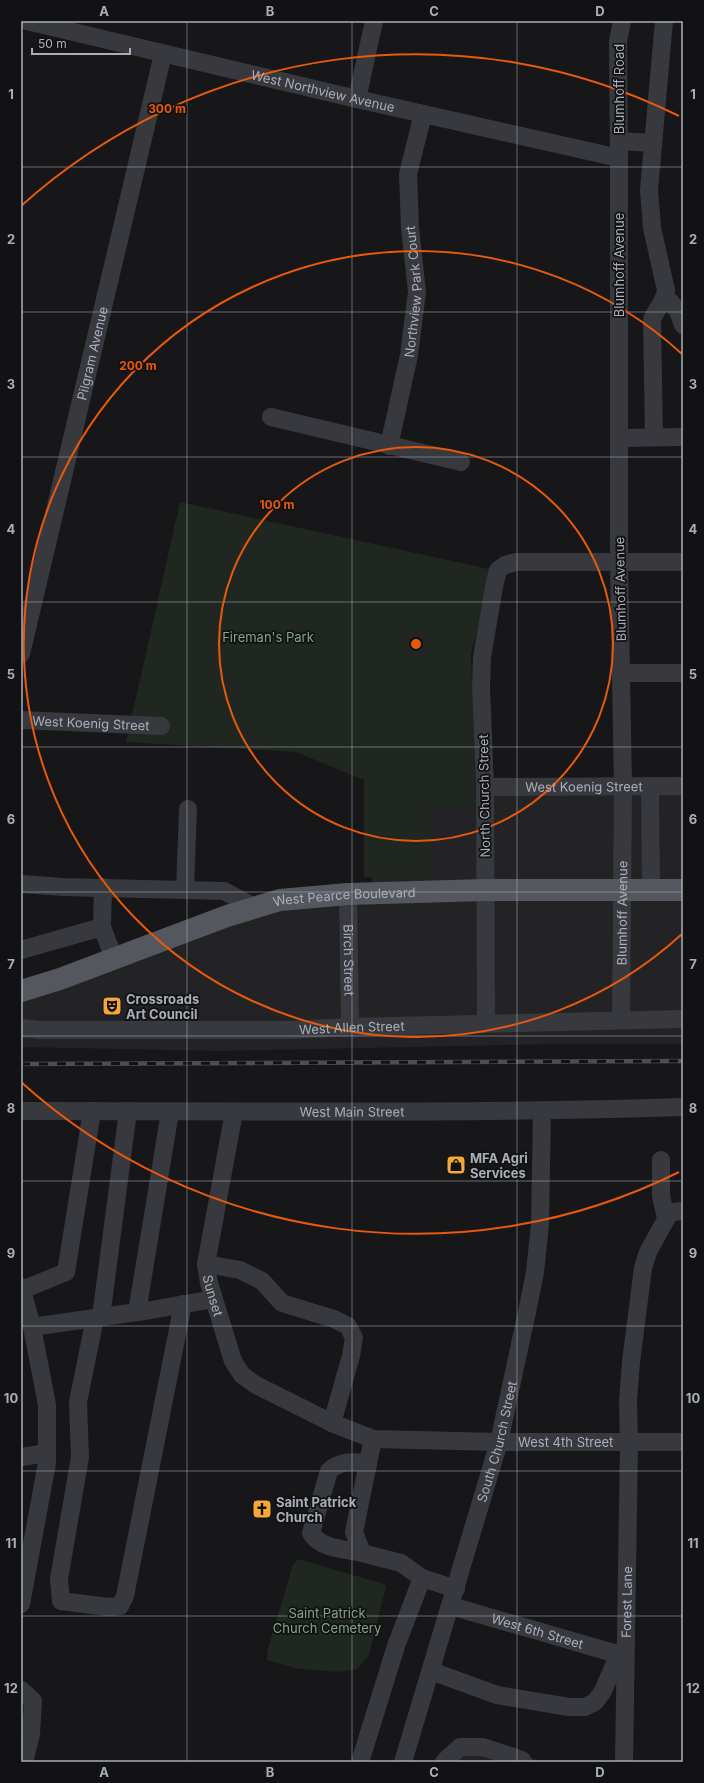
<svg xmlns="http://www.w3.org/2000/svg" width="704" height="1783" font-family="Inter,sans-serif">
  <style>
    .built { fill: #232326 }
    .green { fill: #1f2720 }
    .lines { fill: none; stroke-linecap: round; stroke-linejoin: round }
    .minor { stroke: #38393e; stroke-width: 18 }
    .major { stroke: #54575d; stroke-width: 22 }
    .rail-casing { stroke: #4b4e53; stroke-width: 4.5 }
    .rail { stroke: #121214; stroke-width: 3; stroke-dasharray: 9; stroke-linecap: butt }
    .grid { fill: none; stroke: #a9afb9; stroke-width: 1; stroke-opacity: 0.55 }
    .ring { fill: none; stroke: #e8590c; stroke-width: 2 }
    .labels { text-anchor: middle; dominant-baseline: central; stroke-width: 3.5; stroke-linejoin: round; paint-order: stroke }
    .street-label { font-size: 13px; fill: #a9afb9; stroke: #121214 }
    .park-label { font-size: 13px; fill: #80a580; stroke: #121214 }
    .poi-label { font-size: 13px; font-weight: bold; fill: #a9afb9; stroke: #121214; text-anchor: start }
    .centre { fill: #e8590c; stroke: #121214; stroke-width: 2 }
    .ring-label { font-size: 12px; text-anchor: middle; font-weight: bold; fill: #e8590c; stroke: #121214; stroke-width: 3.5; stroke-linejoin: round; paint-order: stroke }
    .neatline { fill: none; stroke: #a9afb9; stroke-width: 1.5 }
    .grid-label { font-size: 13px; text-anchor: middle; font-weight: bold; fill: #a9afb9 }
  </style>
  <rect width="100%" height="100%" fill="#171719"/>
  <path class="built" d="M 683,788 L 683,1044 L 555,1044 L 222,1051 L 21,1047 L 21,989 L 227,916 L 373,893 L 370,800 L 485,794 Z
    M 463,1739 L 540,1760 L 540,1762 L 433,1762 L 441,1751 L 450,1744 Z"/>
  <path class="green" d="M 180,502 L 494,570 L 471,653 L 476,806 L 430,807 L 430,876 L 364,877 L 364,780 L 296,752 L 126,742 Z
    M 298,1559 L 384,1584 L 386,1587 L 369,1655 L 357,1669 L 339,1672 L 299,1669 L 267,1660 L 268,1648 L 293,1565 Z"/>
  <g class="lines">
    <g class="minor">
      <path id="s1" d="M 27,21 L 357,99 L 619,158"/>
      <path d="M 357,99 L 374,21"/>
      <path d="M 619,141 L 653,143"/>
      <path d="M 665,296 L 678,311 L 683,325"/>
      <path d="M 271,417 L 461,462"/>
      <path d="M 654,437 L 652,320 C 656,309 665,301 666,290 L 652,228 L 649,190 L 664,21"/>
      <path d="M 619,438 L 683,437"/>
      <path id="s2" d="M 389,446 L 409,355 L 417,292 L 410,228 L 408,174 L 423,114"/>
      <path id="s3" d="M 21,654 L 163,54"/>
      <path d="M 621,673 L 683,673"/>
      <path id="s4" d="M 21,720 L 161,726"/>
      <path d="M 650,786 L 651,890"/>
      <path id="s5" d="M 485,787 L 683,786"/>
      <path d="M 21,884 L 63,887 L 224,891 L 254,907"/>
      <path d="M 185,890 L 188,809"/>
      <path id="s6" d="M 348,894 L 350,1027"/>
      <path d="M 102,927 L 103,887"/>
      <path d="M 21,950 L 102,927 L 114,959"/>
      <path id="s7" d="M 621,1019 L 623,787 L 619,562 L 619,158 L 618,41 L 622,21"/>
      <path d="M 486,1024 L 485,787 L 481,687 L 482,657 L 494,587 L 498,570 L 505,565 L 516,562 L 683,562"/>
      <path id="s8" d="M 21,1028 L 40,1030 L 289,1030 L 350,1027 L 683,1019"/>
      <path id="s9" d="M 21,1111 C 242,1111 462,1114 683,1107"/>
      <path id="s10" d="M 234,1112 L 206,1264 L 209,1283 L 233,1361 L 242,1375 L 256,1385 L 332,1423 L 373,1439 L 499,1442 L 683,1442"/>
      <path d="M 661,1160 L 661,1196 L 666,1218"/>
      <path d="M 206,1264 L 240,1270 L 262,1281 L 282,1303 L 334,1319 L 348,1326 L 354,1338 L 351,1356 L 332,1423"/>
      <path d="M 21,1287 L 32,1327 L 47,1405 L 47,1463 L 21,1604"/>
      <path d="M 22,1290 L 66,1272 L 92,1111"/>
      <path d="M 137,1312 L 170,1112"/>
      <path d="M 101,1317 L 128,1111"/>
      <path d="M 95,1318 L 78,1402 L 80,1457 L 59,1579 L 61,1601 L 108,1607 L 120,1606 L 125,1596 L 183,1304"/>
      <path d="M 32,1327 L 151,1310 L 214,1299"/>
      <path d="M 373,1439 L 354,1532 L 362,1553 L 401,1563 L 422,1578 L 456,1589"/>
      <path d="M 21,1457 L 47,1453"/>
      <path d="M 362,1553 C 346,1549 320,1549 311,1533 L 329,1471 C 340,1460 354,1462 368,1463"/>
      <path id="s11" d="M 451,1606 L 624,1656"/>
      <path d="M 431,1671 L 497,1695 L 569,1707 L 585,1707 L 595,1702 L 603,1691 L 615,1663 L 624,1656"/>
      <path d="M 21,1690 L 33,1701 L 31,1734 L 24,1762"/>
      <path d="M 360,1762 L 396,1646 L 422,1578"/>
      <path id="s12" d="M 403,1762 L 499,1442 L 528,1307 L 535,1272 L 540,1225 L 542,1111"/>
      <path d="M 444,1762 L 460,1747 L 483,1747 L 522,1760 L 523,1762"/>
      <path id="s13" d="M 624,1762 L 629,1443 L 628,1400 L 631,1362 L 643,1268 L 648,1252 L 669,1214 L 672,1212 L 683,1211"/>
    </g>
    <path class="major" id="s14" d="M 21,991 L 60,979 L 227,916 L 280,900 L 348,894 L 485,890 L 683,890"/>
    <defs>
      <path id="rail" d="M 21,1064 L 683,1061"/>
    </defs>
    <use href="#rail" class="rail-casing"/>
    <use href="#rail" class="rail"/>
  </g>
  <path class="grid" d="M 187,21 L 187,1762M 352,21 L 352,1762M 517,21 L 517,1762M 21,167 L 683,167M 21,312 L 683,312M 21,457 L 683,457M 21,602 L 683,602M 21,747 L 683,747M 21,892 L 683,892M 21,1036 L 683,1036M 21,1181 L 683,1181M 21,1326 L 683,1326M 21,1471 L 683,1471M 21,1616 L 683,1616"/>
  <g class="ring">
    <circle cx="416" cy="644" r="197"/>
    <path d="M682 934A393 393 0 1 1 682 354"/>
    <path d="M679 1172A590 590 0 0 1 21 1082M21 206A590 590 0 0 1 679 116"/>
  </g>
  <defs>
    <symbol id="theatre-square" viewBox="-11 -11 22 22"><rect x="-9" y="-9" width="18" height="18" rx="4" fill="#f5a834" stroke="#121214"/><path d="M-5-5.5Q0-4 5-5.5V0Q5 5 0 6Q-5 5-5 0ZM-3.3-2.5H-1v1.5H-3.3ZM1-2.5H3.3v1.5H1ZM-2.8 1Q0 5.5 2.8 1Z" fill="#111"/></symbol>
    <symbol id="shop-square" viewBox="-11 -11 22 22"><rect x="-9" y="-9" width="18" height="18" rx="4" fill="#f5a834" stroke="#121214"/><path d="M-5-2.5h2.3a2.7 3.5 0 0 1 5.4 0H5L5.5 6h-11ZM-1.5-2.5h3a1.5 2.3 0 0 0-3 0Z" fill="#111"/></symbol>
    <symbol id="church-square" viewBox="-11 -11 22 22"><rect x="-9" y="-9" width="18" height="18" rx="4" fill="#f5a834" stroke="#121214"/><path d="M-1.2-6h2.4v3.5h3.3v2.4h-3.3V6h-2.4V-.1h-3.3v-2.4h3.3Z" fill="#111"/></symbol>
  </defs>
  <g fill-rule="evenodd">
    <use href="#theatre-square" x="101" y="995" width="22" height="22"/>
    <use href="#shop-square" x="445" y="1154" width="22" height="22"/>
    <use href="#church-square" x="251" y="1498" width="22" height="22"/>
  </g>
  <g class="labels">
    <g class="street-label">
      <text transform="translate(619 89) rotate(-90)">Blumhoff Road</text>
      <text stroke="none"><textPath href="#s1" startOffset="304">West Northview Avenue</textPath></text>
      <text transform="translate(619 265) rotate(-90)">Blumhoff Avenue</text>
      <text stroke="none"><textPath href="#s2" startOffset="157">Northview Park Court</textPath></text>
      <text stroke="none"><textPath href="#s3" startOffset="309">Pilgram Avenue</textPath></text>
      <text transform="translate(620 589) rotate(-91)">Blumhoff Avenue</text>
      <text stroke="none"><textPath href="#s4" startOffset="70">West Koenig Street</textPath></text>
      <text stroke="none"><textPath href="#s5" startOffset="99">West Koenig Street</textPath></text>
      <text transform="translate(484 796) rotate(-91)">North Church Street</text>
      <text stroke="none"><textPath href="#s14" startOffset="339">West Pearce Boulevard</textPath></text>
      <text stroke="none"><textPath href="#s7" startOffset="106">Blumhoff Avenue</textPath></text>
      <text stroke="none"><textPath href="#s6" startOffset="66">Birch Street</textPath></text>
      <text stroke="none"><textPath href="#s8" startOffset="331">West Allen Street</textPath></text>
      <text stroke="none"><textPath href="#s9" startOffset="331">West Main Street</textPath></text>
      <text stroke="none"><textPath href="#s10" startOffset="187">Sunset</textPath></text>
      <text stroke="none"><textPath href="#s12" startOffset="334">South Church Street</textPath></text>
      <text stroke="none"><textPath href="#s10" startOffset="611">West 4th Street</textPath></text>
      <text stroke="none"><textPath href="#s13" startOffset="160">Forest Lane</textPath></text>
      <text stroke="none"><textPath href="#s11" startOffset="90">West 6th Street</textPath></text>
    </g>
    <g class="park-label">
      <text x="268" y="637">Fireman's Park</text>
      <text x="327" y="1613">Saint Patrick<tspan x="327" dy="15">Church Cemetery</tspan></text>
    </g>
    <g class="poi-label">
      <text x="126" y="999">Crossroads<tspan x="126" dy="15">Art Council</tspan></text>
      <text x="470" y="1158">MFA Agri<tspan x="470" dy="15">Services</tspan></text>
      <text x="276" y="1502">Saint Patrick<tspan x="276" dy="15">Church</tspan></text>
    </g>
  </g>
  <circle cx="416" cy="644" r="6" class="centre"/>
  <g class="ring-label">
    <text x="167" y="113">300 m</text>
    <text x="138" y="370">200 m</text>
    <text x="277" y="509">100 m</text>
  </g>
  <rect width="704" height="1783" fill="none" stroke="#121214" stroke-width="44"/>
  <path d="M32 48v6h98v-6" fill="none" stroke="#a9afb9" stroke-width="2"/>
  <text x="38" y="48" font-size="12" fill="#a9afb9" stroke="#121214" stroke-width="3" paint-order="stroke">50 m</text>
  <rect x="22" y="22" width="660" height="1739" class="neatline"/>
  <g class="grid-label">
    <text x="104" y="16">A</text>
    <text x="270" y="16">B</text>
    <text x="434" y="16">C</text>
    <text x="600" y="16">D</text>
    <text x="11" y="99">1</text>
    <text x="693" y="99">1</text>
    <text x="11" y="244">2</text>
    <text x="693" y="244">2</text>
    <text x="11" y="389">3</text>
    <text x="693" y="389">3</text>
    <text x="11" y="534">4</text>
    <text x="693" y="534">4</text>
    <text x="11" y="679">5</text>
    <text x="693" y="679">5</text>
    <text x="11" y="824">6</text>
    <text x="693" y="824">6</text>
    <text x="11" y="969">7</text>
    <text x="693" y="969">7</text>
    <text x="11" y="1113">8</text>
    <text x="693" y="1113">8</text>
    <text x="11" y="1258">9</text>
    <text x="693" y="1258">9</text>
    <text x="11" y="1403">10</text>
    <text x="693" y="1403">10</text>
    <text x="11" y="1548">11</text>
    <text x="693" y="1548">11</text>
    <text x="11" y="1693">12</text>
    <text x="693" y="1693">12</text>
    <text x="104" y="1777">A</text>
    <text x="270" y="1777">B</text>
    <text x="434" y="1777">C</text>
    <text x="600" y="1777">D</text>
  </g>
</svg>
